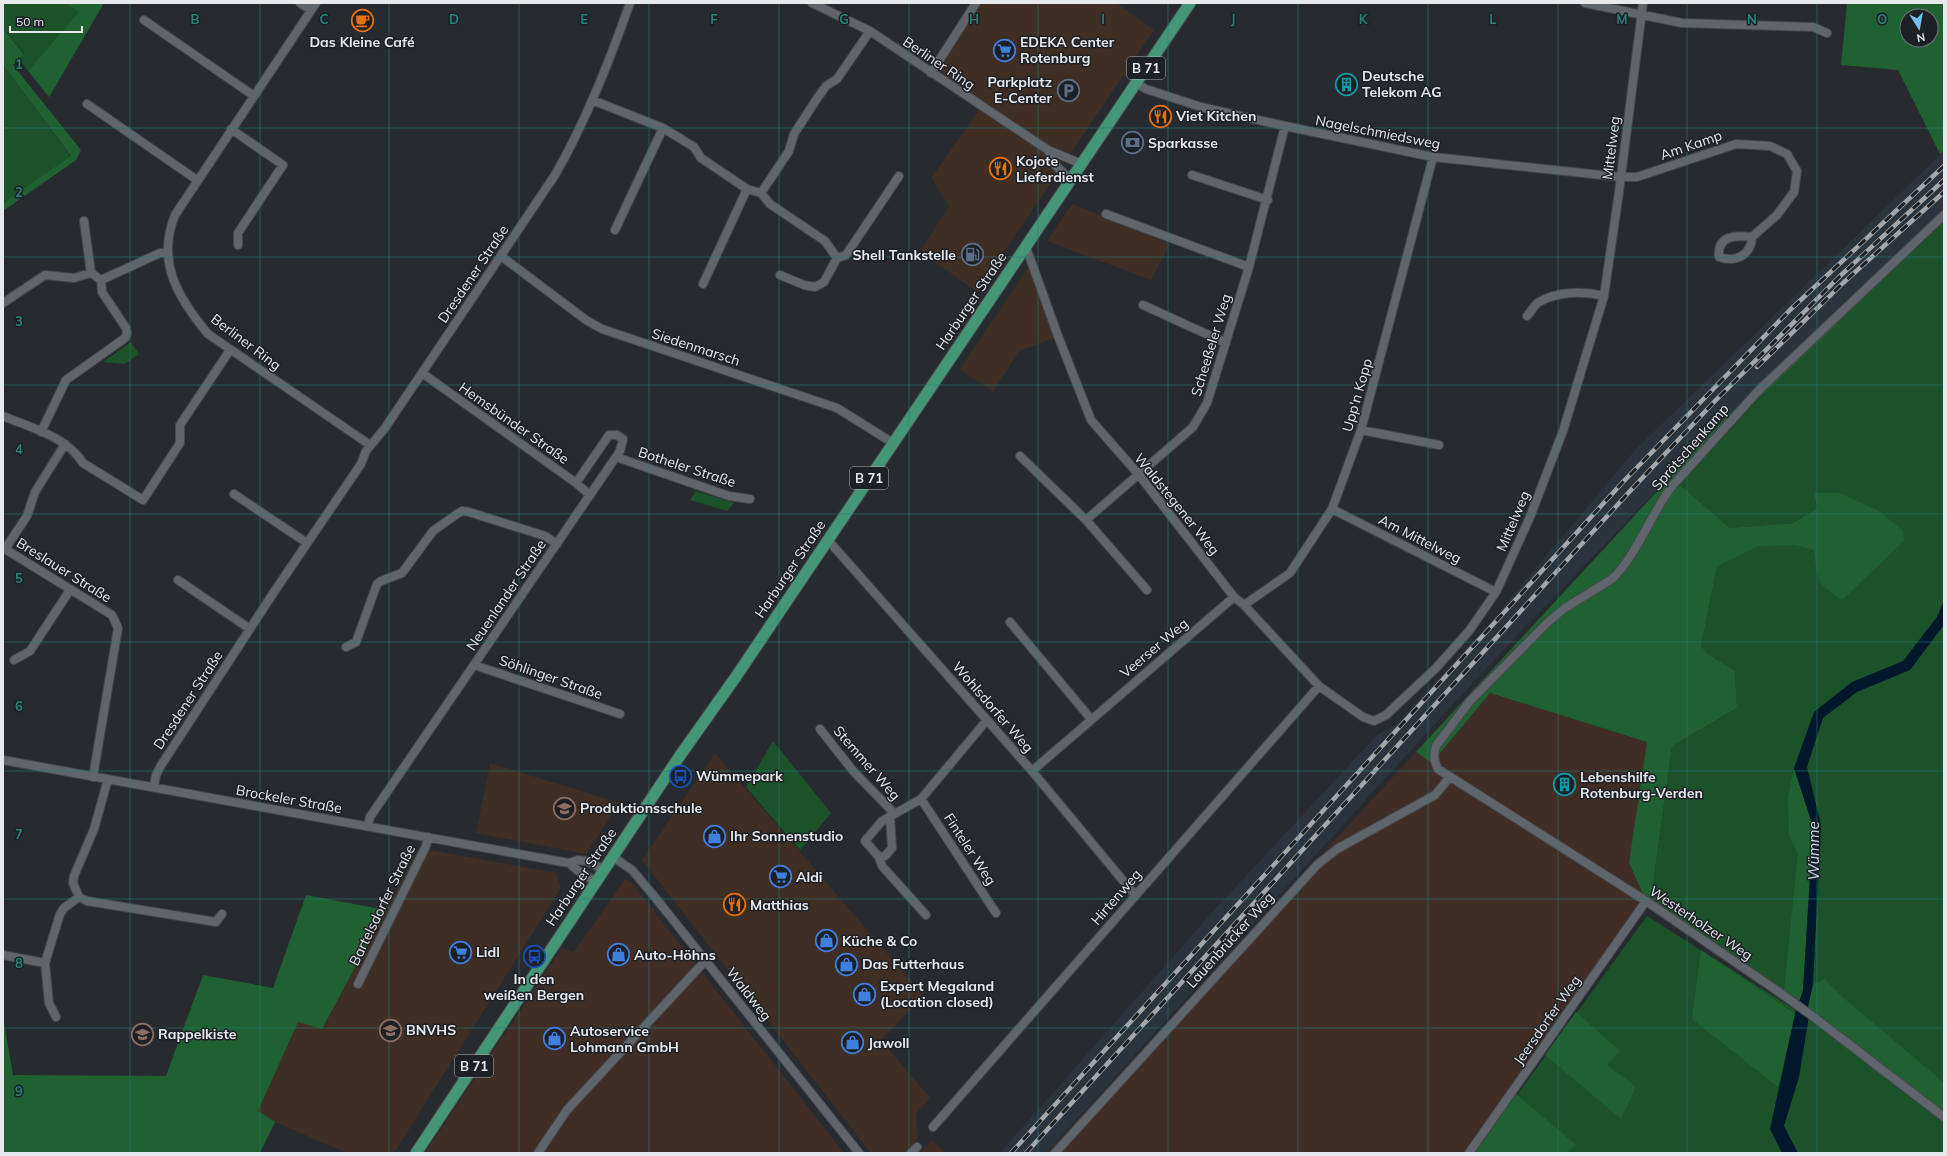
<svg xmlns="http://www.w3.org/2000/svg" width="1947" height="1156" font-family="Mulish,sans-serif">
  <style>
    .commercial { fill: #3f2e24 }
    .industrial { fill: #402d26 }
    .built { fill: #2b343d }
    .green { fill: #1c522a }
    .forest { fill: #206132; fill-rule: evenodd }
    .water { fill: #01182c }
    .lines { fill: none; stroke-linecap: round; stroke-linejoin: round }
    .minor-casing { stroke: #44464b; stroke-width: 10 }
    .primary-casing { stroke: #44464b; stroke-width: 13 }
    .minor { stroke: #60656b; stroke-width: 8 }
    .primary { stroke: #449677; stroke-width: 11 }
    .rail-casing { stroke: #a3a6aa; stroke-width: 4.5 }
    .rail { stroke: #1d2126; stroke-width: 3; stroke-dasharray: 9; stroke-linecap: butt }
    .grid { fill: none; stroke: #25827b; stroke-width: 1; stroke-opacity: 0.55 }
    .labels { text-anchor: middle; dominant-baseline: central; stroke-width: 3; stroke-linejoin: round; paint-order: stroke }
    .shield { fill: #1d2126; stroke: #aaadb1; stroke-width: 1 }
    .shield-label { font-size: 13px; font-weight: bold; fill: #e7e9ed }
    .poi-label { font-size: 14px; font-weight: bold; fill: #e7e9ed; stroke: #1d2126; text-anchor: start }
    .street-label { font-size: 14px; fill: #e7e9ed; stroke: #1d2126 }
    .water-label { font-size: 15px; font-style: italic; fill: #caddee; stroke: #1d2126 }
    .grid-label { font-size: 13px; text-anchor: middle; font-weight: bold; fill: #25827b; stroke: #1d2126; stroke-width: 3; stroke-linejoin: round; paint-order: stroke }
  </style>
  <rect width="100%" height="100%" fill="#272b30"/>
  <path class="commercial" d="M 976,3 L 1116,3 L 1154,30 L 977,292 L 920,251 L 949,206 L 931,178 L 981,107 L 931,73 Z
    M 1072,204 L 1170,244 L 1151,280 L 1047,241 Z
    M 1030,265 L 1054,338 L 1019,351 L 993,392 L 960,369 Z
    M 715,753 L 924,996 L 881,1040 L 930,1098 L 916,1114 L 918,1138 L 905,1153 L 871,1153 L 642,860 Z
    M 490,763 L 620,803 L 586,854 L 476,833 Z
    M 419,848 L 556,873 L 561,888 L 396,1150 L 390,1153 L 347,1153 L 275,1122 L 257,1112 L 298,1022 L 322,1029 Z"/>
  <path class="industrial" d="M 1490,693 L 1648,742 L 1629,863 L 1646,901 L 1467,1153 L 1047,1153 L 1416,752 L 1432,763 Z
    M 625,879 L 632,883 L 844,1153 L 425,1153 L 562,948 L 574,952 Z
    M 932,1140 L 946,1153 L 921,1153 Z"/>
  <path class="built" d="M 1944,151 L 1944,211 L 1724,419 L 1666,481 L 1520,632 L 1399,763 L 1046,1153 L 1000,1153 L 1216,908 L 1378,734 L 1394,726 L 1490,623 L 1636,449 Z"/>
  <path class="green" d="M 3,3 L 66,3 L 80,12 L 28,71 L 19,59 L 24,54 L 3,28 Z
    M 3,65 L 71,157 L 3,203 Z
    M 1944,220 L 1944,1111 L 1784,987 L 1784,990 L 1651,899 L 1672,746 L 1737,708 L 1735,671 L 1708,654 L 1701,646 L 1717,566 L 1733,533 L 1796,530 L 1828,509 L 1814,493 L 1817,508 L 1793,523 L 1730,528 L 1680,485 L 1750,407 L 1766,393 L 1765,391 Z
    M 131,342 L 139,354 L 125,364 L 103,362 Z
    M 696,491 L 734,503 L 727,511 L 690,500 Z
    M 773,741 L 831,813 L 800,850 L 746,787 Z
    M 1647,916 L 1811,1020 L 1944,1121 L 1944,1153 L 1475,1153 Z"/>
  <path class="forest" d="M 66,3 L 104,3 L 49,97 L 28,71 L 79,12 Z
    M 1847,3 L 1944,3 L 1944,151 L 1940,154 L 1898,70 L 1841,65 ZM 1907,16 L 1931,16 L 1931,40 L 1907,40 Z
    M 3,28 L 24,55 L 13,65 L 81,150 L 76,160 L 3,211 L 3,203 L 71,156 L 3,65 Z
    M 1829,320 L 1838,324 L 1750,407 L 1680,485 L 1730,528 L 1793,523 L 1817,508 L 1814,493 L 1840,493 L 1877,510 L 1903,530 L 1904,541 L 1842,600 C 1815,582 1818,581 1814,550 L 1795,545 L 1759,546 L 1717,566 L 1701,646 L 1708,654 L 1735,671 L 1737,708 L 1672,746 L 1651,899 L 1643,894 L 1629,863 L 1647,742 L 1490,693 L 1432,763 L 1416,752 L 1724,419 Z
    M 1794,768 L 1813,827 L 1803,990 L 1800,1002 L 1784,990 L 1798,853 L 1789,836 L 1788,797 Z
    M 306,895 L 386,910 L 322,1029 L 298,1022 L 258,1111 L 275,1122 L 260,1153 L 3,1153 L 3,1017 L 13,1075 L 166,1076 L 203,975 L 273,988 Z
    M 1701,950 L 1795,1014 L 1778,1087 L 1692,1019 Z
    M 1825,979 L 1839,994 L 1944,1083 L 1944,1114 L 1808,1007 L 1813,984 Z
    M 1576,1012 L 1620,1051 L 1607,1065 L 1636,1087 L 1621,1119 L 1545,1055 Z
    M 1516,1094 L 1576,1145 L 1567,1153 L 1475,1153 Z"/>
  <path class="water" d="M 1944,600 L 1944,625 L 1910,670 L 1857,692 L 1823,718 L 1807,767 L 1821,825 L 1813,984 L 1808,1007 L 1808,1022 L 1799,1077 L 1784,1126 L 1798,1153 L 1782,1153 L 1770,1129 L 1795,1014 L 1803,990 L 1813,827 L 1794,768 L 1814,712 L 1852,682 L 1903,661 L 1937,617 Z"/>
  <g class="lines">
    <defs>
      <path id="minor" d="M 300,3 L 311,10
        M 316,3 L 175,215 C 156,262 178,298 208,334 L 370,445
        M 812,3 L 870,31 L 1048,150 L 1082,164
        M 1585,3 L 1682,23 L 1813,27 L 1827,33
        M 144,20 L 254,96
        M 931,73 L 976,3
        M 1136,83 L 1146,89 L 1201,107 L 1285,126 L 1433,157 L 1620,177 L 1637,177 L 1736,144 L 1770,146 L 1787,154 L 1797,171 L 1794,192 L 1777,215 L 1752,237 C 1751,255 1736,263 1719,257 C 1717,235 1736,235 1752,237
        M 592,100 L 663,128 L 694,147 L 701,158 L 747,189 L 761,193 L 789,151 L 794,134 L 816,100 L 826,86 L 837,79 L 870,31
        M 87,104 L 197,180
        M 231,129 L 283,165 L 238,233 L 238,245
        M 1048,150 L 1055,165 L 1071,180
        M 1192,175 L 1268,200
        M 761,193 L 770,204 L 825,241 L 837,258 L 846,255 L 899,176
        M 1106,214 L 1249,267
        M 1944,215 L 1759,390 L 1673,485 C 1651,513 1637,555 1612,579 L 1565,608 L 1548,622 L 1470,701 L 1436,746 C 1433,755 1434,761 1438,769 L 1646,901 L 1776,990 L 1811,1015 L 1944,1117
        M 84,221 L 91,273
        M 615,230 L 663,128
        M 1026,247 L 1058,336 L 1091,420 L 1139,475 L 1234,597 L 1244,605 L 1319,686 L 1363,717 L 1374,721 L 1386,715 L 1436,668 L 1469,631 L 1496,592 L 1530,517 L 1563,431 L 1604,296 L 1619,192 L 1643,3
        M 501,256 L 586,320 L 602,329 L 837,408 L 893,443
        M 780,275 L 804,285 L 815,287 L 824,282 L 837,258
        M 703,284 L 747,189
        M 3,303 L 45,275 L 74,278 L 91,273 L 101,280 L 160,253 L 167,253
        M 1143,305 L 1226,343
        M 1527,316 C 1531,312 1534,305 1539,302 C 1558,291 1584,291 1604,296
        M 422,373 L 576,483 L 590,495
        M 3,416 C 31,428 66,436 83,463 L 143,500 L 180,443 L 180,425 L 230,350
        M 1361,430 L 1439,445
        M 41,432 L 66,380 L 125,338 L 127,333 L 126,328 L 102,292 L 101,280
        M 65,444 L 35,492 L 27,516 L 5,549 L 112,615 L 118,628 L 93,777
        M 1020,456 L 1086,520 L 1147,590
        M 616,457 L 729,496 L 750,499
        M 234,494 L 307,543
        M 1332,509 L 1496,592
        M 1086,520 L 1193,427 L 1207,403 L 1249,267 L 1285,126
        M 827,539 L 1032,771 L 1135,895
        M 178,580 L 250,629
        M 1244,605 L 1290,573 L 1332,509 L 1361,430 L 1433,157
        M 1010,622 L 1091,719
        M 346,647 L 356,642 L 377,584 L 381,581 L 402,573 L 433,531 L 457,514 L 462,511 L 469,512 L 545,536 L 557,544
        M 14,660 L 30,651 L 70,590
        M 474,665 L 620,714
        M 820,729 L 854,772 L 894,813
        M 3,760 L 552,860 L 569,863 L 578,860 L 587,861 L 604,870
        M 1032,771 L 1234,597
        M 154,787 L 156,775 L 160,767 L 274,592 L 361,464 L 366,451 L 385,428 L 555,175 C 586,121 609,62 630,3
        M 921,799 L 996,913
        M 890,816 L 892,848 L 885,856 L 879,857 L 865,841 L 882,821 L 921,799 L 987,720
        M 368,826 L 370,817 L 620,451 L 623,439 L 617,435 L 609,435 L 576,483
        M 613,857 L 632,870 L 654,896 L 859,1153
        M 879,857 L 882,866 L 926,915
        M 569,863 L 577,870 L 596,882
        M 79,897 L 87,901 L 216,922 L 222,914
        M 3,955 L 45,963
        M 358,984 L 426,846 L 428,837
        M 56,1017 L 49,1003 L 45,963 L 60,914 L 64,908 L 79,897 L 73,883 L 74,876 L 94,829 L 108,779
        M 933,1127 L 1319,686
        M 538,1153 L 567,1110 L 706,960
        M 911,1153 L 917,1147
        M 1055,1153 L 1317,865 L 1337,849 L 1435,795 L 1450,777
        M 1469,1153 L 1646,901"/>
      <path id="primary" d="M 416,1153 L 679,757 L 735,678 L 1190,3"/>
    </defs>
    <use href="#minor" class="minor-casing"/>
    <use href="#primary" class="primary-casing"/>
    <use href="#minor" class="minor"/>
    <use href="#primary" class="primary"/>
    <defs>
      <path id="rail" d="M 1757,367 L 1843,283 L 1944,192
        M 1011,1153 L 1622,483 L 1790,310 L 1944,166
        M 1026,1153 L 1631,490 L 1715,401 L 1838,278 L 1944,180"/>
    </defs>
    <use href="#rail" class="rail-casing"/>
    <use href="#rail" class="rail"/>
  </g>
  <path class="grid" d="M 130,3 L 130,1153M 260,3 L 260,1153M 389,3 L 389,1153M 519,3 L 519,1153M 649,3 L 649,1153M 779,3 L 779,1153M 909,3 L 909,1153M 1038,3 L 1038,1153M 1168,3 L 1168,1153M 1298,3 L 1298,1153M 1428,3 L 1428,1153M 1558,3 L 1558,1153M 1687,3 L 1687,1153M 1817,3 L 1817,1153M 3,128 L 1944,128M 3,257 L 1944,257M 3,385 L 1944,385M 3,514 L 1944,514M 3,642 L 1944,642M 3,771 L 1944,771M 3,899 L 1944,899M 3,1028 L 1944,1028"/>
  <defs>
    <symbol id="cafe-ring" viewBox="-11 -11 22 22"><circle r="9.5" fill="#1d2126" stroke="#e8710a" stroke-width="1.5"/><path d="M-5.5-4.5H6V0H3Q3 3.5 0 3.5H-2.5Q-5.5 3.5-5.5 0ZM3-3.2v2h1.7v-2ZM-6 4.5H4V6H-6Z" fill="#e8710a"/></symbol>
    <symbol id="supermarket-ring" viewBox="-11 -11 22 22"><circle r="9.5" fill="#1d2126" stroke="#3f7fe0" stroke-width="1.5"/><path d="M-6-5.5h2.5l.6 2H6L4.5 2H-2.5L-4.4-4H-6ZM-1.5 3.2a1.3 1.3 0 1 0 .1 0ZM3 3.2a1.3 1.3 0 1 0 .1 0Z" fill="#3f7fe0"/></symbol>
    <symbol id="building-ring" viewBox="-11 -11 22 22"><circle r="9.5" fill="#1d2126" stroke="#0f9aa8" stroke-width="1.5"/><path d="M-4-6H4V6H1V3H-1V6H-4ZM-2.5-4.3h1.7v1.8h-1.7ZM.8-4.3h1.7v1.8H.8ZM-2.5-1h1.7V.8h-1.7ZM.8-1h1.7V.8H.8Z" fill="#0f9aa8"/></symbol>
    <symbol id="parking-ring" viewBox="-11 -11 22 22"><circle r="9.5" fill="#1d2126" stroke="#5c6f8a" stroke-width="1.5"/><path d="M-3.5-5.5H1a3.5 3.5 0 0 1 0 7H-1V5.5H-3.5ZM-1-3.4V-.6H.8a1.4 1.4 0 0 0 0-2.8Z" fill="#5c6f8a"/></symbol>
    <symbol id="restaurant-ring" viewBox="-11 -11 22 22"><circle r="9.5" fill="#1d2126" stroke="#e8710a" stroke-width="1.5"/><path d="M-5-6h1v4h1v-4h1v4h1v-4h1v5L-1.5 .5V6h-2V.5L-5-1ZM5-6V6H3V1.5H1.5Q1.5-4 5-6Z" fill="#e8710a"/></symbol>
    <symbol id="bank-ring" viewBox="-11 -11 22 22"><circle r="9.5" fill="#1d2126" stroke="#5c6f8a" stroke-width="1.5"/><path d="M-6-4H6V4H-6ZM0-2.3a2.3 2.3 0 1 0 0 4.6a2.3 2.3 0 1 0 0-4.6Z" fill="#5c6f8a"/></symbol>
    <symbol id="fuel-ring" viewBox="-11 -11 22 22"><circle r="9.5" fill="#1d2126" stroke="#5c6f8a" stroke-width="1.5"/><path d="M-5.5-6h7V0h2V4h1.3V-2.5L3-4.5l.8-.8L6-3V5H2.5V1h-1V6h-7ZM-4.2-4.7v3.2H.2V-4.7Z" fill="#5c6f8a"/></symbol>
    <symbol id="bus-ring" viewBox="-11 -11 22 22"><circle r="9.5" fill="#1d2126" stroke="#1a4fb4" stroke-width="1.5"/><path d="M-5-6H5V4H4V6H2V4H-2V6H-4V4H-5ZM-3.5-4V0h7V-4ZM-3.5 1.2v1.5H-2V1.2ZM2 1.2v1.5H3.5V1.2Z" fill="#1a4fb4"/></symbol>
    <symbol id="school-ring" viewBox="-11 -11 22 22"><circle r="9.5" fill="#1d2126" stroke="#8d6e63" stroke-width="1.5"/><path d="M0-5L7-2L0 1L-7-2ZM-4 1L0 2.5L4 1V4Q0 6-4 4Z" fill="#8d6e63"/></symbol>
    <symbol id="shop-ring" viewBox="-11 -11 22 22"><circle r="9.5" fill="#1d2126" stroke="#3f7fe0" stroke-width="1.5"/><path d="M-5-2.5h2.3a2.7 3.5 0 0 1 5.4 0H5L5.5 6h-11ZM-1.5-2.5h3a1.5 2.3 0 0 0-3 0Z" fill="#3f7fe0"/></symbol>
  </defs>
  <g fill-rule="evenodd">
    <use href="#cafe-ring" x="350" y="8" width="25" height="25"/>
    <use href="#supermarket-ring" x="992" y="38" width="25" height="25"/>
    <use href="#building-ring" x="1334" y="72" width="25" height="25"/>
    <use href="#parking-ring" x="1056" y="78" width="25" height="25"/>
    <use href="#restaurant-ring" x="1148" y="104" width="25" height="25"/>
    <use href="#bank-ring" x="1120" y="130" width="25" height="25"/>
    <use href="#restaurant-ring" x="988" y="156" width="25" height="25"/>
    <use href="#fuel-ring" x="960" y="242" width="25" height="25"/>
    <use href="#bus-ring" x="668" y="764" width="25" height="25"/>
    <use href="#building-ring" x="1552" y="772" width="25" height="25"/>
    <use href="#school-ring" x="552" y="796" width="25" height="25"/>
    <use href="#shop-ring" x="702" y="824" width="25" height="25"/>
    <use href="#supermarket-ring" x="768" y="864" width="25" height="25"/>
    <use href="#restaurant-ring" x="722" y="892" width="25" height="25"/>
    <use href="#shop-ring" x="814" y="928" width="25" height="25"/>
    <use href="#supermarket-ring" x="448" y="940" width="25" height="25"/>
    <use href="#shop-ring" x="606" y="942" width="25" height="25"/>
    <use href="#bus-ring" x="522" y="944" width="25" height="25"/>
    <use href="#shop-ring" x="834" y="952" width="25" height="25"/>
    <use href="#shop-ring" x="852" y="982" width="25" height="25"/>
    <use href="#school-ring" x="378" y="1018" width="25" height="25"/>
    <use href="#school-ring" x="130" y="1022" width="25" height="25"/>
    <use href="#shop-ring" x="542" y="1026" width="25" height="25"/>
    <use href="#shop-ring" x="840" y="1030" width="25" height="25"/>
  </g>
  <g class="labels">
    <g class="shield">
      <rect x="1127" y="57" width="38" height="22" rx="3"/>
      <rect x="850" y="467" width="38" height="22" rx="3"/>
      <rect x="455" y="1055" width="38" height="22" rx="3"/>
    </g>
    <g class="shield-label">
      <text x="1146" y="68">B 71</text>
      <text x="869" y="478">B 71</text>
      <text x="474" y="1066">B 71</text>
    </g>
    <g class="poi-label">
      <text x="362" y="42" text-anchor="middle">Das Kleine Café</text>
      <text x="1020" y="42">EDEKA Center<tspan x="1020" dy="16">Rotenburg</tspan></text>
      <text x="1362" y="76">Deutsche<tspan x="1362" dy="16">Telekom AG</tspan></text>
      <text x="1052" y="82" text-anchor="end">Parkplatz<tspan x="1052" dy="16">E-Center</tspan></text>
      <text x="1176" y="116">Viet Kitchen</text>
      <text x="1148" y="143">Sparkasse</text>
      <text x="1016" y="161">Kojote<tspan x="1016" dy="16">Lieferdienst</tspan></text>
      <text x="956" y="255" text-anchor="end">Shell Tankstelle</text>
      <text x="696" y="776">Wümmepark</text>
      <text x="1580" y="777">Lebenshilfe<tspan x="1580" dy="16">Rotenburg-Verden</tspan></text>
      <text x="580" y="808">Produktionsschule</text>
      <text x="730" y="836">Ihr Sonnenstudio</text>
      <text x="796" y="877">Aldi</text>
      <text x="750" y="905">Matthias</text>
      <text x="842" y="941">Küche &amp; Co</text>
      <text x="476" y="952">Lidl</text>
      <text x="634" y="955">Auto-Höhns</text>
      <text x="862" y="964">Das Futterhaus</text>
      <text x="534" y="979" text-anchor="middle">In den<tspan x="534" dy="16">weißen Bergen</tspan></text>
      <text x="880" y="986">Expert Megaland<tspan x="880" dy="16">(Location closed)</tspan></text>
      <text x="406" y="1030">BNVHS</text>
      <text x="570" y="1031">Autoservice<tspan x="570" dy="16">Lohmann GmbH</tspan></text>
      <text x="158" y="1034">Rappelkiste</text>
      <text x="868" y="1043">Jawoll</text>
    </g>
    <g class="street-label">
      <text transform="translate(939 63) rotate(34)">Berliner Ring</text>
      <text transform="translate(1378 132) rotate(11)">Nagelschmiedsweg</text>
      <text transform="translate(1691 145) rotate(-19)">Am Kamp</text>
      <text transform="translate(1611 148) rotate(-83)">Mittelweg</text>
      <text transform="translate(473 274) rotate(-56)">Dresdener Straße</text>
      <text transform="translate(971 301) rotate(-56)">Harburger Straße</text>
      <text transform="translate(246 342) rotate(37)">Berliner Ring</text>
      <text transform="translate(1211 345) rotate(-73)">Scheeßeler Weg</text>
      <text transform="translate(696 347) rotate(18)">Siedenmarsch</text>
      <text transform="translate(1357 395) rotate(-74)">Upp'n Kopp</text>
      <text transform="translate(514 423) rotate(35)">Hemsbünder Straße</text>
      <text transform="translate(1690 447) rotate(-49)">Sprötschenkamp</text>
      <text transform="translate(687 467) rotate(18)">Botheler Straße</text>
      <text transform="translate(1177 504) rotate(51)">Waldstegener Weg</text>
      <text transform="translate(1513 521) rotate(-67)">Mittelweg</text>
      <text transform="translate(1420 539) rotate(27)">Am Mittelweg</text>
      <text transform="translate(790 569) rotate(-56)">Harburger Straße</text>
      <text transform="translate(64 570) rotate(32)">Breslauer Straße</text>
      <text transform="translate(506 595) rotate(-56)">Neuenlander Straße</text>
      <text transform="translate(1154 648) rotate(-40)">Veerser Weg</text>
      <text transform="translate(551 677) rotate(19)">Söhlinger Straße</text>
      <text transform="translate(188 700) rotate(-57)">Dresdener Straße</text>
      <text transform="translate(993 707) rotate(49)">Wohlsdorfer Weg</text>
      <text transform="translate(867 763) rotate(49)">Stemmer Weg</text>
      <text transform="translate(289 799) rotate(10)">Brockeler Straße</text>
      <text transform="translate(970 849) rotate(57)">Finteler Weg</text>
      <text transform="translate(581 877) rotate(-56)">Harburger Straße</text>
      <text transform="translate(1116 897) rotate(-49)">Hirtenweg</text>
      <text transform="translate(382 905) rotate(-64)">Bartelsdorfer Straße</text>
      <text transform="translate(1701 923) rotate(34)">Westerholzer Weg</text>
      <text transform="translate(1230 940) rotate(-48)">Lauenbrücker Weg</text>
      <text transform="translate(749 994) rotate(52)">Waldweg</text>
      <text transform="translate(1547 1020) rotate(-55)">Jeersdorfer Weg</text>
    </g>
    <g class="water-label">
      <text transform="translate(1813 851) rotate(-90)">Wümme</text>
    </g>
  </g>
  <g class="grid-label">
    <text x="195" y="24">B</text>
    <text x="324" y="24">C</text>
    <text x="454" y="24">D</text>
    <text x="584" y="24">E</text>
    <text x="714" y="24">F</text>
    <text x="844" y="24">G</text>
    <text x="974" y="24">H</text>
    <text x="1103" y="24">I</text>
    <text x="1233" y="24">J</text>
    <text x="1363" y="24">K</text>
    <text x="1493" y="24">L</text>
    <text x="1622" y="24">M</text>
    <text x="1752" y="24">N</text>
    <text x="1882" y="24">O</text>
    <text x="19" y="69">1</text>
    <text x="19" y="197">2</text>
    <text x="19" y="326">3</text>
    <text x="19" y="454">4</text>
    <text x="19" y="583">5</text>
    <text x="19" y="711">6</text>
    <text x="19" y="839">7</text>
    <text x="19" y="968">8</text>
    <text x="19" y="1096">9</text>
  </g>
  <rect width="1947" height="1156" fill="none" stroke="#e7e9ed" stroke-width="8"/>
  <g transform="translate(1919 28) rotate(169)"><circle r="19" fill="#1d2126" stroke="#6e7176"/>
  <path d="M0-3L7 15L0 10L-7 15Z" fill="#72c1f5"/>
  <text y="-6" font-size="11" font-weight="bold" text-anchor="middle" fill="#e7e9ed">N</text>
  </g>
  <path d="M10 26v6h72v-6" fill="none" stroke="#e7e9ed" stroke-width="2"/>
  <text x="16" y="26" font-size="12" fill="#e7e9ed" stroke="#1d2126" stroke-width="3" paint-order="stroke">50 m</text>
</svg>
